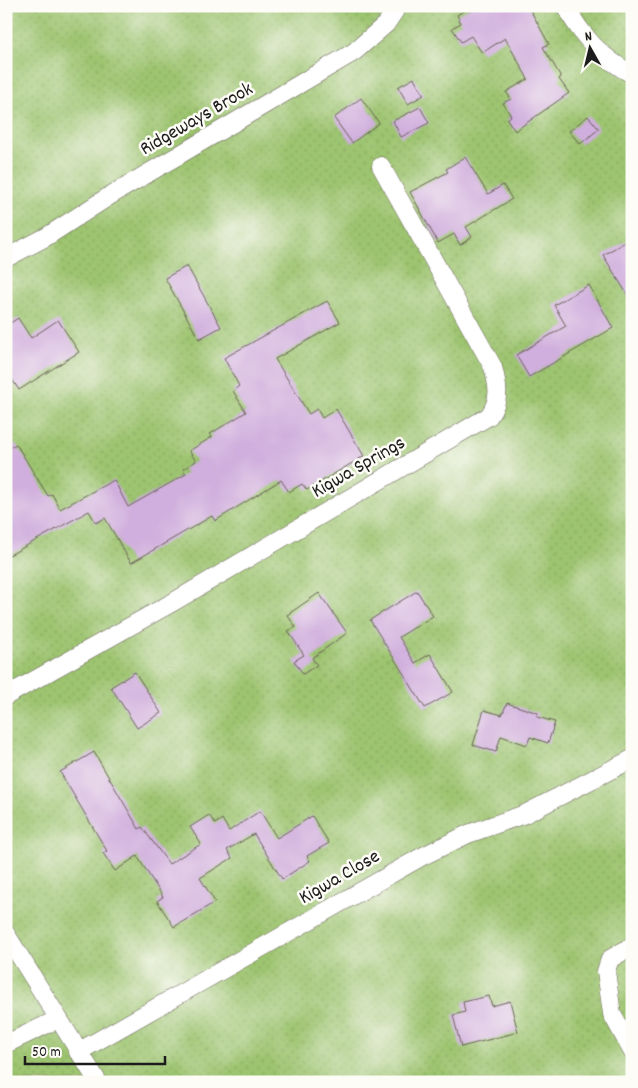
<svg xmlns="http://www.w3.org/2000/svg" width="638" height="1088" font-family="Dekko,sans-serif">
  <style>
    .park { fill: url(#park-dots); stroke: #5c7046 }
    .building { fill: #d0aedd }
    .lines { fill: none; stroke-linecap: round; stroke-linejoin: round }
    .minor-casing { stroke: #686056; stroke-width: 19 }
    .minor { stroke: #fff; stroke-width: 18 }
    .labels { text-anchor: middle; dominant-baseline: central; stroke-width: 5; stroke-linejoin: round; paint-order: stroke }
    .street-label { font-size: 20px; fill: #1c1c1c; stroke: #fdfcf7 }
  </style>
  <defs>
    <pattern id="park-dots" width="8" height="8" patternUnits="userSpaceOnUse" patternTransform="scale(1.25)"><rect width="8" height="8" fill="#9dc46f"/><path d="M2 2h.1M6 6h.1" fill="none" stroke="#87a860" stroke-width="1.8" stroke-linecap="round"/></pattern>
  </defs>
  <rect width="100%" height="100%" fill="#fdfcf7"/>
  <filter id="ink" filterUnits="userSpaceOnUse"><feTurbulence type="fractalNoise" baseFrequency=".02" numOctaves="2"/><feDisplacementMap in="SourceGraphic" scale="10" xChannelSelector="R" yChannelSelector="G"/><feConvolveMatrix kernelMatrix="1 2 1 2 8 2 1 2 1" color-interpolation-filters="sRGB"/></filter>
  <filter id="wash" filterUnits="userSpaceOnUse"><feTurbulence type="fractalNoise" baseFrequency=".0096" numOctaves="4" result="noise"/><feDisplacementMap in="SourceGraphic" scale="20" xChannelSelector="R" yChannelSelector="G"/><feGaussianBlur stdDeviation="1.12" result="paint"/><feColorMatrix in="noise" values="0 0 0 0 0 0 0 0 0 0 0 0 0 0 0 0 0 1.4 0 .05"/><feComposite in="paint" operator="in"/></filter>
  <g filter="url(#wash)">
    <rect width="100%" height="100%" fill="#f4dfc3"/>
    <path class="park" d="M 6,6 L 632,6 L 632,1082 L 6,1082 Z"/>
    <g id="blocks">
      <path class="building" d="M 472,6 L 528,6 L 549,44 L 543,47 L 561,77 L 559,79 L 569,93 L 515,131 L 507,119 L 511,116 L 503,103 L 511,99 L 506,92 L 528,79 L 505,38 L 482,53 L 471,36 L 461,42 L 452,28 L 461,23 L 457,15 Z
        M 414,78 L 424,95 L 408,104 L 398,87 Z
        M 361,98 L 379,123 L 352,143 L 334,118 Z
        M 420,107 L 429,123 L 401,137 L 393,121 Z
        M 588,116 L 599,129 L 580,144 L 569,131 Z
        M 465,157 L 488,194 L 503,185 L 512,199 L 466,227 L 472,237 L 460,245 L 454,234 L 438,243 L 410,192 L 448,172 L 446,169 Z
        M 632,238 L 632,302 L 603,255 Z
        M 187,266 L 221,327 L 199,339 L 165,278 Z
        M 589,285 L 613,328 L 529,377 L 516,355 L 566,326 L 554,305 Z
        M 327,301 L 340,322 L 275,359 L 309,414 L 317,409 L 322,418 L 336,409 L 364,456 L 307,490 L 302,484 L 289,492 L 281,480 L 215,521 L 212,516 L 131,563 L 105,518 L 96,523 L 89,511 L 6,557 L 6,450 L 16,444 L 48,496 L 52,494 L 60,509 L 114,480 L 128,507 L 186,474 L 183,469 L 196,461 L 189,451 L 212,437 L 210,434 L 246,412 L 233,391 L 239,386 L 224,358 Z
        M 18,318 L 31,338 L 58,320 L 79,352 L 19,390 L 6,370 L 6,326 Z
        M 417,591 L 433,616 L 399,637 L 415,663 L 430,654 L 453,692 L 425,708 L 370,620 Z
        M 319,593 L 347,633 L 312,658 L 317,665 L 303,674 L 294,661 L 304,655 L 288,631 L 296,627 L 287,615 Z
        M 135,672 L 161,713 L 137,728 L 111,687 Z
        M 507,703 L 538,713 L 537,717 L 555,722 L 548,743 L 530,737 L 527,745 L 501,736 L 496,752 L 473,745 L 484,710 L 502,715 Z
        M 94,752 L 139,829 L 142,827 L 169,864 L 201,844 L 190,827 L 209,815 L 215,824 L 222,819 L 229,831 L 260,811 L 277,838 L 312,816 L 329,843 L 307,856 L 310,861 L 282,879 L 254,834 L 227,850 L 232,858 L 200,878 L 215,902 L 174,927 L 157,901 L 163,897 L 137,856 L 115,871 L 103,853 L 107,851 L 60,772 Z
        M 489,996 L 492,1006 L 510,1001 L 518,1032 L 461,1047 L 453,1015 L 465,1012 L 463,1002 Z"/>
    </g>
  </g>
  <g filter="url(#ink)">
    <use href="#blocks" fill-opacity="0" stroke="#686056" stroke-width="1"/>
    <g class="lines">
      <defs>
        <path id="minor" d="M 565,6 C 582,36 601,58 632,74
          M 6,258 L 46,237 L 111,195 L 354,52 L 386,24 L 398,6
          M 6,696 L 175,601 L 489,416 C 501,399 498,386 493,367 L 381,166
          M 6,934 L 98,1082
          M 632,946 L 610,959 L 606,971 L 612,1014 L 632,1051
          M 6,1044 L 58,1019
          M 78,1052 L 421,857 L 468,834 L 525,814 L 632,759"/>
      </defs>
      <use href="#minor" class="minor-casing"/>
      <use href="#minor" class="minor"/>
    </g>
  </g>
  <g class="labels">
    <g class="street-label">
      <text transform="translate(197 120) rotate(-30)">Ridgeways Brook</text>
      <text transform="translate(359 468) rotate(-30)">Kigwa Springs</text>
      <text transform="translate(340 878) rotate(-30)">Kigwa Close</text>
    </g>
  </g>
  <rect width="638" height="1088" fill="none" stroke="#fdfcf7" stroke-width="25"/>
  <g transform="translate(590 48) rotate(352)" stroke="#fdfcf7" stroke-width="4" paint-order="stroke">
  <path d="M0-4L9 19L0 12L-9 19Z" fill="#1c1c1c"/>
  <text y="-8" font-size="14" font-weight="bold" text-anchor="middle" fill="#1c1c1c">N</text>
  </g>
  <path d="M25 1056v8h140v-8" fill="none" stroke="#1c1c1c" stroke-width="2.5"/>
  <text x="32" y="1056" font-size="15" fill="#1c1c1c" stroke="#fdfcf7" stroke-width="4" paint-order="stroke">50 m</text>
</svg>
